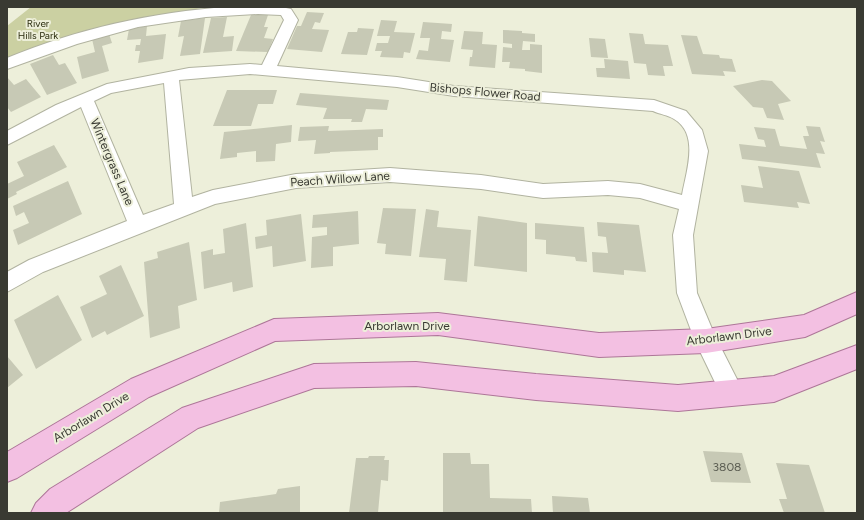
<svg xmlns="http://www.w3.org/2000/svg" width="864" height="520" font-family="Figtree,sans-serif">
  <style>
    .green { fill: #cbd0a2 }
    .building { fill: #c7c9b5 }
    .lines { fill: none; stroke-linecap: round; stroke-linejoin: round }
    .minor-casing { stroke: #b1b3a0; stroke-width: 2 }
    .major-casing { stroke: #ad7698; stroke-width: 2 }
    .minor { fill: #fff; fill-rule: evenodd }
    .major { fill: #f3c0e2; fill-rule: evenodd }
    .labels { text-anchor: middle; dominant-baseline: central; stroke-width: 4; stroke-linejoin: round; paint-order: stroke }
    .far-park-label { font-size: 10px; fill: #2b2d0f; stroke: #edefda }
    .street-label { font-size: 12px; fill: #393a32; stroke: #edefda }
    .near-number-label { font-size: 12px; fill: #5c5e53 }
  </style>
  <rect width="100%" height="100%" fill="#edefda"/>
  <path class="green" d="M 31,7 L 206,7 L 92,31 L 7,62 L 7,26 Z"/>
  <path class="building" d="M 307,12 L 324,13 L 320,23 L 315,22 L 312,29 L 329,30 L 322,52 L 287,49 L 297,26 L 301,26 Z
    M 251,15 L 268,15 L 264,27 L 268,27 L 264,38 L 273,39 L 268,52 L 236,51 Z
    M 227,17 L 223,37 L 234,36 L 232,51 L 203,53 L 211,18 Z
    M 205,18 L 200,54 L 180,56 L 184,36 L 178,37 L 181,21 Z
    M 381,20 L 397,21 L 394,32 L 415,33 L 410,53 L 404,52 L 403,58 L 380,57 L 382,51 L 375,51 L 377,43 L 388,43 L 390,36 L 377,36 Z
    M 423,22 L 452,24 L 451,32 L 442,31 L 441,39 L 454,40 L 450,62 L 416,59 L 419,50 L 428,51 L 430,38 L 420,38 Z
    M 147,26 L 146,36 L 166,34 L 163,59 L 138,63 L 140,51 L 135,51 L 136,45 L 140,45 L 141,39 L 127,40 L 129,29 Z
    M 358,28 L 374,29 L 367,55 L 341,54 L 348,32 L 357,32 Z
    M 503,30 L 522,31 L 522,33 L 535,34 L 535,42 L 523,41 L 522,50 L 530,50 L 530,44 L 542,45 L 542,73 L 525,71 L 525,69 L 509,68 L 510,62 L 502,62 L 503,47 L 512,48 L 512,44 L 503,43 Z
    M 464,31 L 483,32 L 482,44 L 497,45 L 495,68 L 469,66 L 470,57 L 472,57 L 473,50 L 461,49 Z
    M 629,33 L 643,34 L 645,44 L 668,45 L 673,66 L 663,66 L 665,76 L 648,75 L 646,64 L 634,63 Z
    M 109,34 L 112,43 L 102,46 L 109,71 L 82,79 L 77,57 L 95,52 L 92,39 Z
    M 681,35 L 697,36 L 703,54 L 719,55 L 720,58 L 732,59 L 736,72 L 723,71 L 725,76 L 692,74 Z
    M 589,38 L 605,39 L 608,58 L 591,57 Z
    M 53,55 L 59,65 L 65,63 L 77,83 L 47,95 L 30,64 Z
    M 604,59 L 628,61 L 630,79 L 597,77 L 596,68 L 605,68 Z
    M 7,77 L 14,85 L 26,79 L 41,97 L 11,112 L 7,107 Z
    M 762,80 L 772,81 L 791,101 L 778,104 L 784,120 L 767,118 L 763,108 L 753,107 L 733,86 Z
    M 227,90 L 277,90 L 273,104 L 258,104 L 251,126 L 213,126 Z
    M 300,93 L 326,95 L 389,100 L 387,110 L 366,109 L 362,122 L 351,122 L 352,119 L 323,119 L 327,108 L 296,105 Z
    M 292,125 L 291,142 L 276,144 L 275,161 L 256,162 L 256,151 L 237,153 L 237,157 L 220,159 L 224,132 Z
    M 329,126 L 328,131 L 383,129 L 383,137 L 378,137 L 378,150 L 330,152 L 330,153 L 314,154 L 316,140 L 298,141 L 300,127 Z
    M 806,126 L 820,127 L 825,142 L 820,141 L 825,154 L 816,153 L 821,168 L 742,159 L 739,144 L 766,147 L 764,140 L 758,139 L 754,127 L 775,129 L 780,146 L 807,149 L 803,136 L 809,136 Z
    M 54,145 L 67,167 L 16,192 L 17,194 L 7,199 L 7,184 L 24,176 L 17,162 Z
    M 758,166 L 799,171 L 810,204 L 797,202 L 799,208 L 744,202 L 741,185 L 763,188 Z
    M 68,181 L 82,214 L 18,245 L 13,230 L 29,223 L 24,212 L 16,216 L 13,206 Z
    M 383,208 L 416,209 L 411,256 L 385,254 L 386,244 L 377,243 Z
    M 426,209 L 439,211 L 437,227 L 471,230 L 467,282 L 444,280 L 446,259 L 419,257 Z
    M 358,211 L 359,244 L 333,247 L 333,266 L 311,268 L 312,237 L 327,235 L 327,227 L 312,228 L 313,215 Z
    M 301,214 L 306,261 L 273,267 L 272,246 L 256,249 L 255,237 L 267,235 L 266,220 Z
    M 478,216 L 527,223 L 527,272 L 474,266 Z
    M 597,222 L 639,225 L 646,272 L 624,270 L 624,275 L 593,272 L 592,252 L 608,253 L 606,237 L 598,236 Z
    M 246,223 L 253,287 L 233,292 L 232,282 L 204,289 L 201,252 L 213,249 L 213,255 L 225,253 L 223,229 Z
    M 535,223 L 584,227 L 587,262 L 576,261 L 575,257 L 546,254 L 546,240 L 535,239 Z
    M 189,242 L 197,300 L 178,306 L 180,328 L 150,338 L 144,262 L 158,258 L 157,252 Z
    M 121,265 L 144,316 L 107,335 L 105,331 L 92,338 L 80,307 L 107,294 L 99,276 Z
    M 58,295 L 82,340 L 36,369 L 14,320 Z
    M 7,356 L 23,375 L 7,388 Z
    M 703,451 L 742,453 L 751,483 L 711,482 Z
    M 443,453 L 470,453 L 471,464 L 489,464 L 490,498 L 531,499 L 532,513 L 443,513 Z
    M 369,456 L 385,456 L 384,460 L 389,460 L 388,481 L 381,480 L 378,513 L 349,513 L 356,458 L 368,458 Z
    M 776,463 L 809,465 L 825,513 L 784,513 L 779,499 L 787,499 Z
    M 300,486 L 300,513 L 219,513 L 220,502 L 276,494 L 278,489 Z
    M 552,496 L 588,498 L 590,513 L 553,513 Z"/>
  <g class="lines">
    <defs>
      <path id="minor" d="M 228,7 L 281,7 L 291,9 L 298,20 L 277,66 L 397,77 L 454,86 L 654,100 L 686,111 L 702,130 L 708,151 L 693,235 L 697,293 L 715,336 L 744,393 L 740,401 L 732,405 L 724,401 L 695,341 L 677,293 L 673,235 L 679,209 L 640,198 L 608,195 L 543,198 L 481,189 L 390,182 L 296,188 L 215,204 L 43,272 L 7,292 L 7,272 L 29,260 L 127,221 L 81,107 L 7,145 L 7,131 L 56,105 L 107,84 L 189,68 L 250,64 L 262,65 L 284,20 L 281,15 L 258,14 L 206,17 L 138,27 L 77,44 L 7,69 L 7,58 C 77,29 153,12 228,7 ZM 250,74 L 397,87 L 454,96 L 653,111 C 659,114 668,115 674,119 C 700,134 686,172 682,195 L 640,184 L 608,181 L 543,184 L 481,175 L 390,168 L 296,174 L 213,190 L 192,197 L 179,80 ZM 164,83 L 174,204 L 143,215 L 94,101 L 111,93 Z"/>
      <path id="major" d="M 857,292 L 857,314 L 805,337 L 706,353 L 599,357 L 438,335 L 275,341 L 149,397 L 17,478 L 7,482 L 7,452 L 131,379 L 274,319 L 438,313 L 599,333 L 706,329 L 804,315 Z
        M 857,345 L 857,369 L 774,402 L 678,411 L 536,400 L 416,386 L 314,388 L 198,428 L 66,513 L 31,513 L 36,503 L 50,489 L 182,408 L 314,364 L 416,362 L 536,374 L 678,385 L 774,376 Z"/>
    </defs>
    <use href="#minor" class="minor-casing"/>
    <use href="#major" class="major-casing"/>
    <use href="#minor" class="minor"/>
    <use href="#major" class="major"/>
  </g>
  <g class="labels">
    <g class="far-park-label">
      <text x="38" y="23">River<tspan x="38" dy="12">Hills Park</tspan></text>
    </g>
    <g class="street-label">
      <text transform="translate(485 92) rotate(5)">Bishops Flower Road</text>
      <text transform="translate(112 162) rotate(67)">Wintergrass Lane</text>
      <text transform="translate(340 179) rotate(-4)">Peach Willow Lane</text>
      <text x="407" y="326">Arborlawn Drive</text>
      <text transform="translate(729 336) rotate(-7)">Arborlawn Drive</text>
      <text transform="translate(91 417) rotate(-31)">Arborlawn Drive</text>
    </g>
    <g class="near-number-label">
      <text x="727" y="467">3808</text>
    </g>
  </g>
  <rect width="864" height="520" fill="none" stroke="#393a32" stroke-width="16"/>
</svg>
